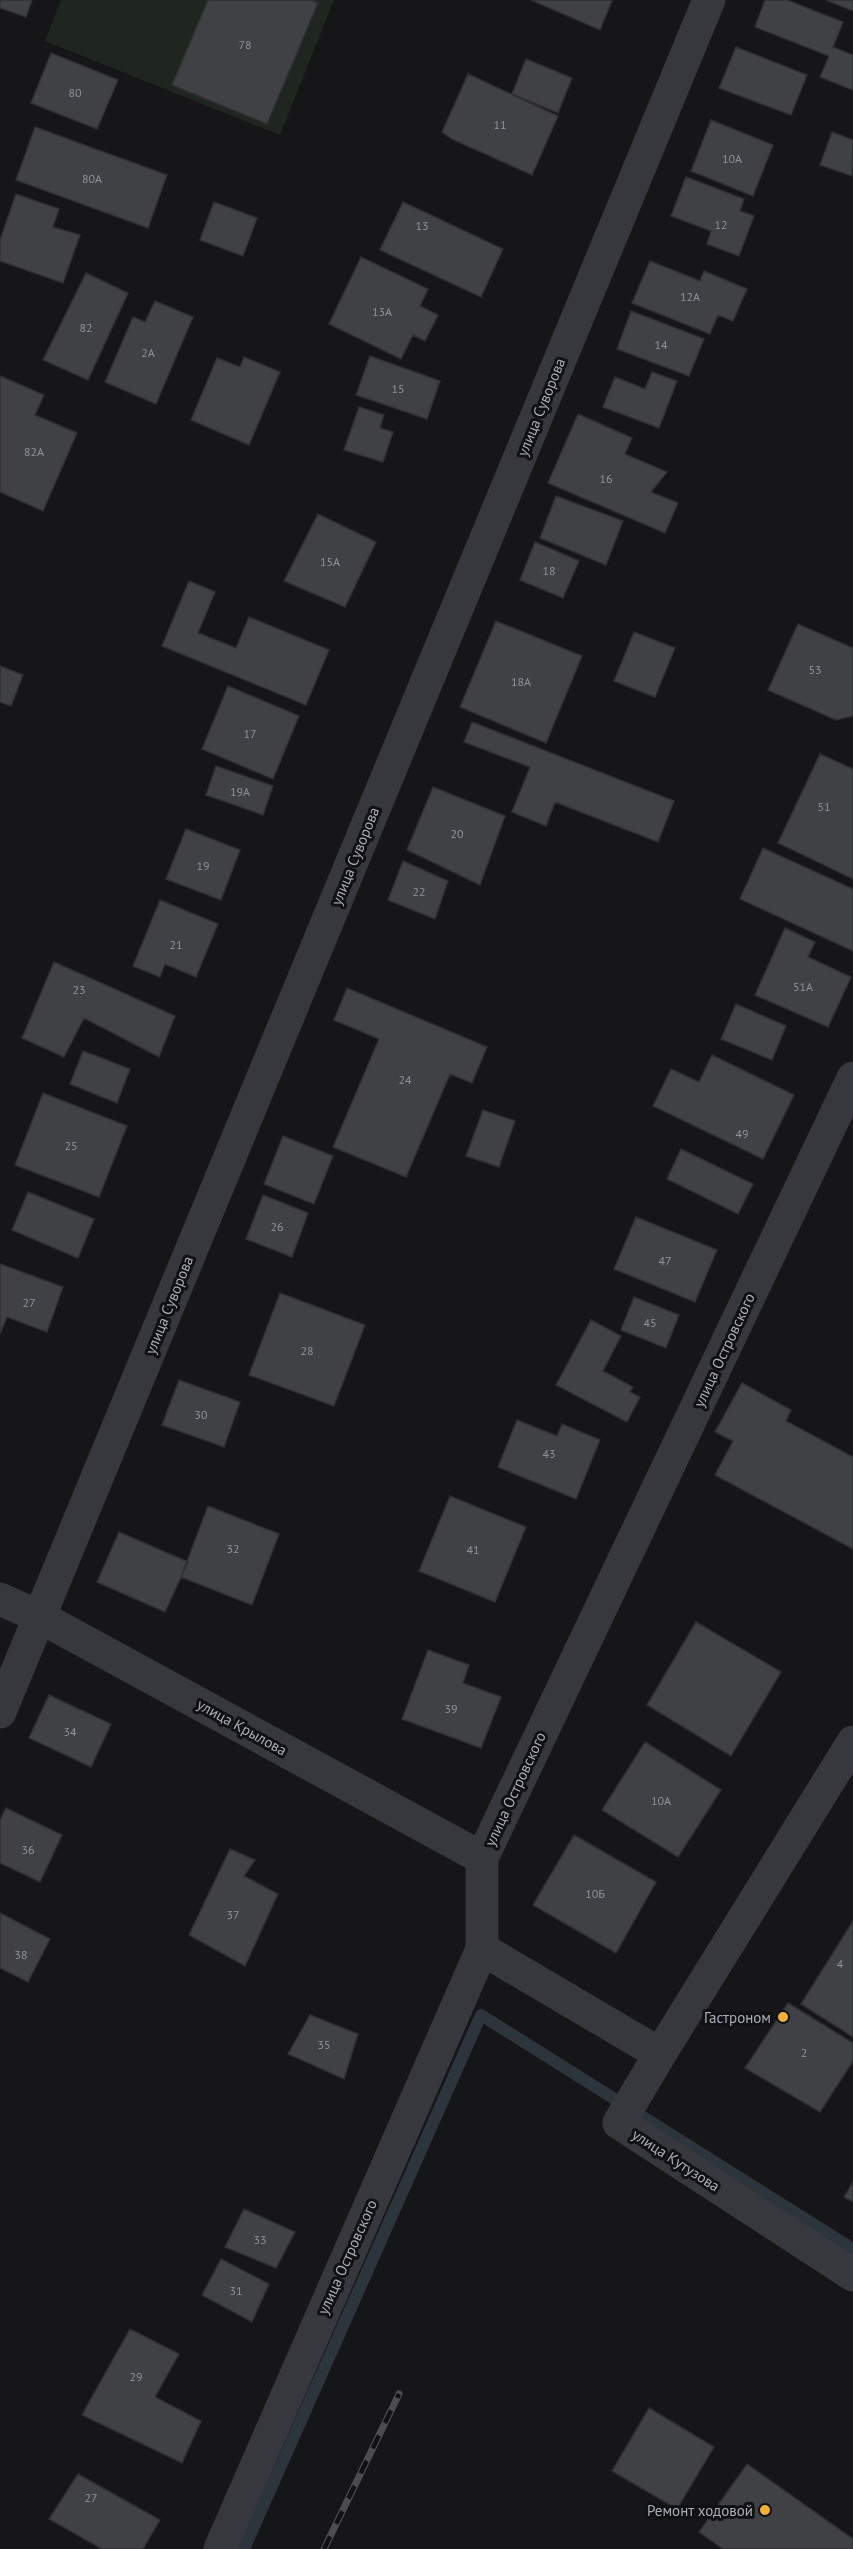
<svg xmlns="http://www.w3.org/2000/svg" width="853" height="2549" font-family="'PT Sans',sans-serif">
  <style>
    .green { fill: #1e261f }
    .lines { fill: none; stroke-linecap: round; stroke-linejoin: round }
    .stream { stroke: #2c353c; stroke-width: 12 }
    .building { fill: #404145; stroke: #303034; stroke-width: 1.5 }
    .minor { stroke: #37383d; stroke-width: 33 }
    .rail-casing { stroke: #4a4c52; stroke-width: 7 }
    .rail { stroke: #111113; stroke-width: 4.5; stroke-dasharray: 14; stroke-linecap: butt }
    .poi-dot { fill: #f2b134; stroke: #111113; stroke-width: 2 }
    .labels { text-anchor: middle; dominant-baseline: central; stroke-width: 6; stroke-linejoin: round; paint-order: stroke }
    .number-label { font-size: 12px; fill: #8e929b }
    .street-label { font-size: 15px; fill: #a8adb8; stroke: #111113 }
    .poi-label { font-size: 15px; fill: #a8adb8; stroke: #111113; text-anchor: end }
  </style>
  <rect width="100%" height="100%" fill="#161618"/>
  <path class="green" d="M 61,0 L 334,0 L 280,135 L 45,41 Z"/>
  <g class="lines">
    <path class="stream" d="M 244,2549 L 481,2015 L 853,2249"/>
  </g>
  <path class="building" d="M 0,0 L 32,0 L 26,17 L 0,8 Z
    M 208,0 L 311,0 L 318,3 L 267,124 L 172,85 Z
    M 531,0 L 609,0 L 612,1 L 600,30 Z
    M 765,0 L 787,0 L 843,22 L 833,47 L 853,55 L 853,90 L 820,77 L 829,56 L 755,27 Z
    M 826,0 L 853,0 L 853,11 Z
    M 736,47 L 807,75 L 791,115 L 719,88 Z
    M 51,53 L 118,80 L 97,129 L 31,103 Z
    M 526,59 L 572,78 L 558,113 L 512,94 Z
    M 468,74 L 558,116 L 532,175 L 452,139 L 442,132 Z
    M 711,120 L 773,145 L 753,196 L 691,171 Z
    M 35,127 L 167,175 L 148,228 L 16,180 Z
    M 832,132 L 853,140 L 852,176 L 820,165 Z
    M 686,177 L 744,199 L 740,211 L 754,216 L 739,256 L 707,244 L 711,231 L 671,216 Z
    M 16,194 L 59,209 L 53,227 L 80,235 L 63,283 L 0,261 L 0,240 Z
    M 214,202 L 257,218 L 243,256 L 200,240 Z
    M 403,202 L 503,249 L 481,297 L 380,250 Z
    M 361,257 L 428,289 L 420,306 L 438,315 L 425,341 L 413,335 L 401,359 L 329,324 Z
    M 650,261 L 700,281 L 704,271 L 747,289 L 733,321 L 718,315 L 710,334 L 632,303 Z
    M 86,273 L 128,293 L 88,380 L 43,360 Z
    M 155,301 L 193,317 L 156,404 L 105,382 L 133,317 L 145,322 Z
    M 631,311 L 704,339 L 689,376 L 617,349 Z
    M 370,356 L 440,381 L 427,419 L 356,395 Z
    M 244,357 L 280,372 L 249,445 L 191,420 L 217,358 L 240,367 Z
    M 652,372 L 677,381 L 659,428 L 603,407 L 615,377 L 645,389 Z
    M 0,376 L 44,395 L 35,415 L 77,433 L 43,511 L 0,492 Z
    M 359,407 L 384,415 L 380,428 L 393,432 L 383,462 L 344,450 Z
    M 578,414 L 632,438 L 625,454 L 667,472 L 651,492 L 678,503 L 665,533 L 548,483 Z
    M 556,496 L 623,521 L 606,565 L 540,538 Z
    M 318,514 L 376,542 L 345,607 L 284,581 Z
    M 535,542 L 579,561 L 563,598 L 520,580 Z
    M 189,581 L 215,592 L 198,633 L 236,648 L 249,617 L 329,650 L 306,705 L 162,646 Z
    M 496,621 L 582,656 L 546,743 L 460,707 Z
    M 798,624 L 853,648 L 853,716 L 836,720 L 768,690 Z
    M 634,632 L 675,648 L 655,697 L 614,681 Z
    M 0,666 L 23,675 L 11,706 L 0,702 Z
    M 228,686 L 299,716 L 273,779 L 202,749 Z
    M 472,722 L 674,801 L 658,842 L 555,802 L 546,826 L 512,812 L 530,767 L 464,742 Z
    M 820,754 L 853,769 L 853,879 L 778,843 Z
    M 216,766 L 273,786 L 263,815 L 206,795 Z
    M 433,787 L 505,816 L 480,885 L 407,850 Z
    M 186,829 L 240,850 L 221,900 L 166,879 Z
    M 763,848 L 853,889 L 853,951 L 740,899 Z
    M 403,861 L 448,881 L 435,919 L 388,900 Z
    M 160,900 L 218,924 L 196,977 L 165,964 L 160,977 L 133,966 Z
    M 785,928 L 815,942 L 808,957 L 851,977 L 828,1027 L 755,995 Z
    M 54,962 L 175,1016 L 159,1057 L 84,1018 L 64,1057 L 22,1038 Z
    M 347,988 L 487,1047 L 472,1083 L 450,1074 L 406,1177 L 333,1147 L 379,1039 L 334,1020 Z
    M 736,1004 L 786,1026 L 772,1060 L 721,1039 Z
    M 83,1051 L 130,1069 L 117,1103 L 70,1084 Z
    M 712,1055 L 794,1095 L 763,1159 L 653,1106 L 671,1069 L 699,1082 Z
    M 43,1093 L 127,1126 L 99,1197 L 15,1165 Z
    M 483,1110 L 515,1121 L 499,1167 L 466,1156 Z
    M 283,1136 L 333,1156 L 314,1204 L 264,1184 Z
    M 681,1149 L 753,1184 L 738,1214 L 667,1179 Z
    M 28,1192 L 94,1219 L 78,1258 L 12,1230 Z
    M 263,1195 L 308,1213 L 292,1257 L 246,1239 Z
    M 636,1217 L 717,1250 L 695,1302 L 614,1269 Z
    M 0,1264 L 63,1287 L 47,1332 L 7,1317 L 0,1334 Z
    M 280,1293 L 365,1325 L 334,1406 L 249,1375 Z
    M 634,1297 L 679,1315 L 666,1348 L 621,1330 Z
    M 591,1320 L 621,1336 L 603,1371 L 633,1387 L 630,1392 L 640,1397 L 627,1422 L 556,1385 Z
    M 179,1380 L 240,1402 L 224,1447 L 162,1425 Z
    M 742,1383 L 791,1410 L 786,1421 L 853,1457 L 853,1549 L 715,1475 L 733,1441 L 715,1432 Z
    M 517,1420 L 557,1436 L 562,1424 L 600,1440 L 576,1499 L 498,1467 Z
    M 450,1496 L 526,1527 L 495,1602 L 419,1571 Z
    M 208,1506 L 279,1534 L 252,1605 L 181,1577 Z
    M 119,1532 L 188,1562 L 165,1612 L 97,1582 Z
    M 696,1622 L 781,1672 L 731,1756 L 647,1705 Z
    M 428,1650 L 469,1665 L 463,1683 L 501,1697 L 481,1748 L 402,1719 Z
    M 49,1695 L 111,1724 L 91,1767 L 29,1738 Z
    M 645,1742 L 721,1790 L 678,1857 L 602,1810 Z
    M 6,1808 L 62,1835 L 40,1882 L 0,1863 L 0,1820 Z
    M 574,1835 L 656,1882 L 616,1953 L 533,1905 Z
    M 230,1849 L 255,1860 L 244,1876 L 278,1894 L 245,1966 L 189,1935 Z
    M 0,1913 L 50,1939 L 28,1982 L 0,1968 Z
    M 853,1921 L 853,2037 L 801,2004 Z
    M 788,2003 L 853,2043 L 853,2061 L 820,2112 L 745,2068 Z
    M 310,2015 L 358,2034 L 344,2079 L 288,2054 Z
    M 853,2182 L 853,2202 L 844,2197 Z
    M 244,2209 L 295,2232 L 276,2268 L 225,2247 Z
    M 221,2259 L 269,2284 L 252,2322 L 202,2295 Z
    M 130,2329 L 179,2354 L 155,2397 L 201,2421 L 182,2463 L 82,2415 Z
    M 649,2408 L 714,2447 L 677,2509 L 612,2471 Z
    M 747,2464 L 853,2539 L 853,2549 L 723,2549 L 699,2532 Z
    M 78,2474 L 160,2520 L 143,2549 L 102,2549 L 49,2519 Z"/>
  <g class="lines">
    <path class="minor" d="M 0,1599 L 40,1617 L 482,1858
      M 0,1712 L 709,0
      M 482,1949 L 660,2054 L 619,2123 L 853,2275
      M 660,2054 L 853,1742
      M 220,2549 L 482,1949 L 482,1858 L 853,1078"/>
    <defs>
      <path id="rail" d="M 324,2549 L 399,2394"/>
    </defs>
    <use href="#rail" class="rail-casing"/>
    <use href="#rail" class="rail"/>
  </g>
  <g class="poi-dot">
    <circle cx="783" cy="2017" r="6"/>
    <circle cx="765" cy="2510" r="6"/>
  </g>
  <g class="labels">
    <g class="number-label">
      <text x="245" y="44">78</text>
      <text x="75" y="92">80</text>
      <text x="500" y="124">11</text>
      <text x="732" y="158">10А</text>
      <text x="92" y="178">80А</text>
      <text x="721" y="224">12</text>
      <text x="422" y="225">13</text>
      <text x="690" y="296">12А</text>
      <text x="382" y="311">13А</text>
      <text x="86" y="327">82</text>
      <text x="661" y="344">14</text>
      <text x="148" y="352">2А</text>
      <text x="398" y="388">15</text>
      <text x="34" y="451">82А</text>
      <text x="606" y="478">16</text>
      <text x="330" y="561">15А</text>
      <text x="549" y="570">18</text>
      <text x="815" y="669">53</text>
      <text x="521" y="681">18А</text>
      <text x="250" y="733">17</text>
      <text x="240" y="791">19А</text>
      <text x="824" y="806">51</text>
      <text x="457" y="833">20</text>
      <text x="203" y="865">19</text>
      <text x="419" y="891">22</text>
      <text x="176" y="944">21</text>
      <text x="803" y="986">51А</text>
      <text x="79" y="989">23</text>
      <text x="405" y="1079">24</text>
      <text x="742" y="1133">49</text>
      <text x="71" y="1145">25</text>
      <text x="277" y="1226">26</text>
      <text x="665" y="1260">47</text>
      <text x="29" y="1302">27</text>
      <text x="650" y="1322">45</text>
      <text x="307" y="1350">28</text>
      <text x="201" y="1414">30</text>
      <text x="549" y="1453">43</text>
      <text x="233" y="1548">32</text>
      <text x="473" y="1549">41</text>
      <text x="451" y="1708">39</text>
      <text x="70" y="1731">34</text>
      <text x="661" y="1800">10А</text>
      <text x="28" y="1849">36</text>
      <text x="595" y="1893">10Б</text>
      <text x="233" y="1914">37</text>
      <text x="21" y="1954">38</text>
      <text x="840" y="1963">4</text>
      <text x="324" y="2044">35</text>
      <text x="804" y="2052">2</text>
      <text x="260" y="2239">33</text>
      <text x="236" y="2290">31</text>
      <text x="136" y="2376">29</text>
      <text x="91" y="2497">27</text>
    </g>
    <g class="street-label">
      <text transform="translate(541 407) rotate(-68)">улица Суворова</text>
      <text transform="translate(355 856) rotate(-68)">улица Суворова</text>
      <text transform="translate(169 1305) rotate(-68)">улица Суворова</text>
      <text transform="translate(724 1350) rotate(-65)">улица Островского</text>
      <text transform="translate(242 1727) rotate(29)">улица Крылова</text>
      <text transform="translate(515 1789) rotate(-65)">улица Островского</text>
      <text transform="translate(676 2160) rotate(33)">улица Кутузова</text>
      <text transform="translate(347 2257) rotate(-66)">улица Островского</text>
    </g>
    <g class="poi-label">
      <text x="771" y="2017">Гастроном</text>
      <text x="753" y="2510">Ремонт ходовой</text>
    </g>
  </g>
</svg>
